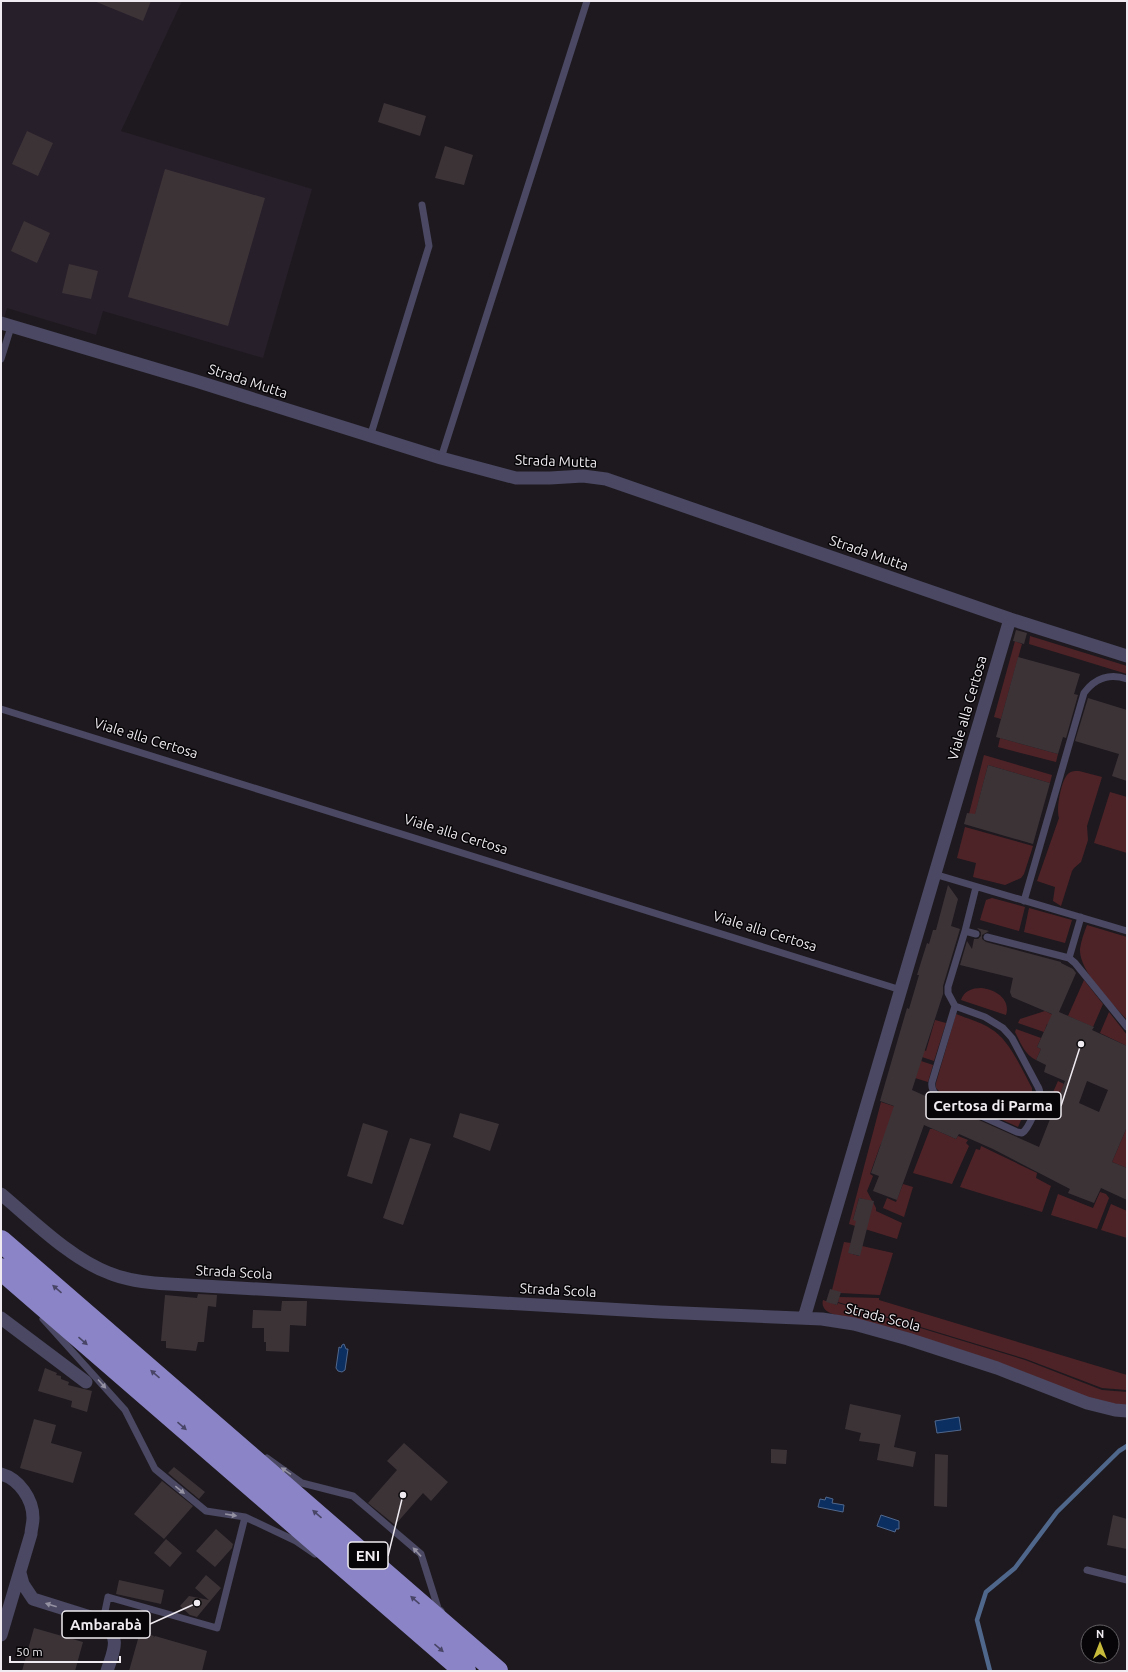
<svg xmlns="http://www.w3.org/2000/svg" width="1128" height="1672" font-family="Ubuntu,sans-serif">
  <style>
    .built { fill: #271f2a }
    .green { fill: #4e2327; fill-rule: evenodd }
    .water { fill: #0c2f61; stroke: #50678c }
    .lines { fill: none; stroke-linecap: round; stroke-linejoin: round }
    .stream { stroke: #50678c; stroke-width: 4.5 }
    .building { fill: #3c3337; fill-rule: evenodd }
    .lane { stroke: #4a4862; stroke-width: 7 }
    .street { stroke: #4a4862; stroke-width: 13 }
    .highway { stroke: #8b85c7; stroke-width: 22 }
    .oneway { fill: #494567 }
    .oneway2 { fill: #9491a2 }
    .labels { text-anchor: middle; dominant-baseline: central; stroke-width: 3; stroke-linejoin: round; paint-order: stroke }
    .street-label { font-size: 14px; fill: #efebf0; stroke: #070507 }
    .leader { fill: none; stroke: #efebf0; stroke-width: 1.5 }
    .callout-dot { fill: #efebf0; stroke: #070507; stroke-width: 1.5 }
    .callout { fill: #070507; stroke: #efebf0; stroke-width: 1.5 }
    .callout-label { font-size: 15px; text-anchor: middle; font-weight: bold; fill: #efebf0 }
  </style>
  <rect width="100%" height="100%" fill="#1e191f"/>
  <path class="built" d="M 1,1 L 182,1 L 121,131 L 312,189 L 263,358 L 103,311 L 96,335 L 7,308 L 1,328 Z"/>
  <path class="green" d="M 1030,636 L 1127,666 L 1127,674 L 1029,644 Z
    M 1015,641 L 1022,644 L 1001,719 L 994,717 Z
    M 1000,738 L 1058,754 L 1056,762 L 998,747 Z
    M 984,755 L 1052,775 L 1050,783 L 988,765 L 975,815 L 969,814 Z
    M 1079,771 L 1102,777 L 1087,826 L 1088,840 L 1081,862 L 1074,868 L 1072,871 L 1061,906 L 1053,901 L 1055,887 L 1037,881 L 1059,818 C 1056,809 1061,782 1067,775 C 1070,771 1074,771 1079,771 Z
    M 1110,792 L 1127,797 L 1127,853 L 1094,843 Z
    M 965,827 L 1033,846 L 1024,874 L 1021,878 L 1005,885 L 973,877 L 976,863 L 957,858 Z
    M 992,898 L 1025,907 L 1019,931 L 980,920 L 986,900 Z
    M 1029,908 L 1072,920 L 1065,943 L 1024,932 Z
    M 1087,925 L 1127,937 L 1127,1020 C 1113,1004 1079,972 1080,949 C 1081,941 1084,933 1087,925 Z
    M 1084,980 L 1103,1004 L 1093,1027 L 1068,1016 Z
    M 981,988 C 995,989 1011,999 1006,1015 L 961,1000 C 964,991 972,988 981,988 Z
    M 1045,1011 L 1055,1016 L 1051,1026 L 1047,1024 L 1044,1032 L 1018,1023 L 1020,1019 Z
    M 1109,1012 L 1127,1035 L 1127,1046 L 1100,1033 Z
    M 956,1014 C 968,1019 981,1022 991,1029 C 1009,1039 1022,1070 1032,1088 L 1032,1096 L 1018,1127 L 940,1092 L 936,1088 L 936,1083 Z
    M 935,1020 L 946,1023 L 934,1061 L 922,1057 L 924,1050 L 926,1051 Z
    M 1016,1029 L 1041,1038 L 1037,1047 L 1041,1049 L 1036,1060 C 1024,1054 1021,1043 1015,1032 Z
    M 921,1061 L 933,1065 L 928,1082 L 915,1078 Z
    M 1058,1081 L 1064,1084 L 1054,1109 L 1050,1099 Z
    M 881,1102 L 899,1108 L 880,1146 L 870,1174 L 873,1176 L 867,1191 L 876,1208 L 876,1211 L 902,1223 L 897,1239 L 849,1224 ZM 859,1198 L 871,1201 L 853,1220 Z
    M 1127,1127 L 1127,1168 L 1112,1162 Z
    M 930,1129 L 933,1129 L 956,1139 L 958,1136 L 968,1140 L 966,1143 L 969,1146 L 952,1184 L 913,1173 Z
    M 981,1146 L 1037,1173 L 1036,1178 L 1051,1186 L 1042,1212 L 960,1187 L 976,1149 L 980,1150 Z
    M 903,1184 L 913,1187 L 904,1217 L 883,1208 L 887,1198 L 896,1202 Z
    M 1100,1192 L 1106,1194 L 1109,1198 L 1097,1229 L 1051,1215 L 1058,1194 L 1093,1208 Z
    M 1111,1204 L 1127,1211 L 1127,1238 L 1101,1230 Z
    M 844,1242 L 851,1243 L 849,1253 L 859,1256 L 862,1246 L 893,1253 L 880,1295 L 840,1293 L 832,1290 Z
    M 839,1297 L 879,1298 L 879,1300 L 1127,1375 L 1127,1390 L 1102,1388 L 1026,1359 L 838,1302 Z
    M 823,1300 L 837,1305 L 838,1303 L 1025,1360 L 1102,1390 L 1127,1392 L 1127,1406 L 1105,1403 L 833,1314 C 826,1312 821,1307 823,1300 Z"/>
  <path class="water" d="M 344,1344 L 346,1349 L 348,1349 L 345,1370 L 342,1372 L 338,1371 L 336,1368 L 339,1347 L 341,1348 L 342,1345 Z
    M 959,1417 L 961,1430 L 937,1433 L 935,1421 Z
    M 826,1497 L 833,1499 L 832,1503 L 844,1505 L 843,1512 L 818,1507 L 820,1499 L 825,1500 Z
    M 881,1515 L 899,1521 L 899,1529 L 896,1529 L 895,1532 L 877,1526 Z"/>
  <g class="lines">
    <path class="stream" d="M 990,1671 L 977,1620 L 986,1592 L 1015,1568 L 1057,1512 L 1119,1451 L 1127,1446"/>
  </g>
  <path class="building" d="M 94,1 L 151,1 L 143,21 Z
    M 384,103 L 426,116 L 420,136 L 378,122 Z
    M 27,131 L 53,143 L 38,176 L 12,164 Z
    M 445,146 L 473,155 L 464,185 L 435,178 Z
    M 165,169 L 265,198 L 228,326 L 128,297 Z
    M 24,221 L 50,233 L 37,263 L 11,251 Z
    M 69,264 L 98,271 L 91,299 L 62,293 Z
    M 1016,630 L 1027,633 L 1024,644 L 1013,641 Z
    M 1018,657 L 1080,674 L 1074,694 L 1078,695 L 1066,738 L 1063,737 L 1058,754 L 996,737 Z
    M 1088,698 L 1127,710 L 1127,781 L 1112,776 L 1119,754 L 1075,741 Z
    M 988,765 L 1050,783 L 1033,844 L 964,824 L 967,813 L 975,814 Z
    M 948,885 L 958,899 L 951,926 L 960,929 L 943,986 L 943,994 L 912,1090 L 1039,1147 L 1065,1081 L 1044,1072 L 1046,1065 L 1036,1060 L 1041,1049 L 1037,1047 L 1052,1014 L 1012,997 L 1010,992 L 1013,978 L 960,965 L 967,941 L 972,949 L 974,939 L 978,939 L 981,936 L 981,932 L 977,928 L 989,931 L 982,935 L 982,939 L 986,942 L 1061,962 L 1061,963 L 1073,969 L 1076,973 L 1059,1012 L 1094,1027 L 1092,1030 L 1127,1046 L 1127,1127 L 1112,1162 L 1127,1168 L 1127,1200 L 1101,1188 L 1094,1203 L 1068,1193 L 1070,1189 L 993,1149 L 959,1134 L 956,1139 L 924,1125 L 897,1200 L 873,1191 L 879,1176 L 871,1173 L 894,1106 L 880,1101 L 907,1008 L 909,1009 L 919,975 L 917,975 L 927,943 L 929,944 L 933,930 L 936,930 ZM 1087,1081 L 1108,1090 L 1099,1112 L 1079,1103 Z
    M 460,1113 L 499,1124 L 490,1151 L 453,1137 Z
    M 363,1123 L 388,1131 L 372,1184 L 347,1176 Z
    M 410,1138 L 431,1144 L 403,1225 L 383,1218 Z
    M 859,1198 L 874,1201 L 860,1256 L 848,1253 L 856,1221 L 853,1220 Z
    M 830,1289 L 841,1292 L 837,1305 L 826,1302 Z
    M 198,1294 L 217,1295 L 216,1307 L 208,1306 L 204,1342 L 198,1342 L 196,1351 L 166,1348 L 166,1341 L 161,1341 L 165,1295 L 197,1298 Z
    M 282,1301 L 307,1301 L 306,1326 L 290,1325 L 289,1352 L 266,1351 L 266,1342 L 264,1342 L 264,1328 L 252,1328 L 253,1310 L 281,1311 Z
    M 45,1368 L 57,1373 L 56,1375 L 61,1376 L 61,1379 L 69,1382 L 68,1385 L 92,1391 L 87,1412 L 71,1407 L 72,1401 L 38,1391 Z
    M 850,1404 L 901,1415 L 894,1447 L 916,1452 L 913,1467 L 877,1460 L 880,1444 L 859,1441 L 861,1433 L 845,1429 Z
    M 34,1419 L 56,1425 L 51,1443 L 82,1452 L 73,1483 L 20,1468 Z
    M 404,1443 L 448,1482 L 431,1501 L 423,1493 L 395,1525 L 368,1503 L 397,1470 L 387,1461 Z
    M 771,1449 L 787,1450 L 786,1464 L 771,1463 Z
    M 935,1454 L 948,1455 L 947,1507 L 934,1506 Z
    M 174,1467 L 205,1492 L 199,1499 L 168,1473 Z
    M 162,1481 L 193,1506 L 164,1539 L 134,1514 Z
    M 1113,1515 L 1127,1519 L 1127,1549 L 1107,1545 Z
    M 216,1529 L 233,1544 L 232,1548 L 215,1567 L 196,1551 Z
    M 166,1539 L 182,1553 L 170,1567 L 154,1553 Z
    M 206,1575 L 221,1588 L 197,1617 L 190,1615 L 180,1606 L 189,1596 L 209,1600 L 195,1588 Z
    M 119,1580 L 164,1590 L 161,1604 L 116,1594 Z
    M 34,1628 L 83,1642 L 75,1671 L 22,1671 Z
    M 140,1632 L 154,1636 L 153,1638 L 155,1636 L 207,1651 L 202,1671 L 129,1671 Z"/>
  <g class="lines">
    <path class="lane" d="M 1,359 L 11,327
      M 370,437 L 429,246 L 422,205
      M 441,458 L 587,1
      M 1,709 L 901,990
      M 934,874 L 1127,931
      M 1024,901 L 1084,693 C 1095,678 1110,673 1127,679
      M 976,934 L 965,931 L 976,887
      M 987,937 L 1069,958 L 1081,917
      M 1069,958 L 1075,963 L 1127,1027
      M 955,1006 L 932,1082 C 931,1088 933,1092 937,1096 L 1017,1132 L 1022,1133 C 1029,1129 1039,1103 1040,1095 C 1040,1091 1039,1088 1037,1085 L 1012,1038 L 1003,1028 L 985,1017 L 955,1006 L 948,993 L 948,987 L 965,931
      M 43,1319 L 125,1410 L 155,1469 L 206,1511 L 245,1517 L 296,1541 L 315,1554
      M 267,1458 L 302,1483 L 353,1496 L 421,1554 L 438,1608 L 441,1611
      M 1087,1570 L 1127,1580
      M 103,1621 L 108,1597 L 217,1628 L 245,1517"/>
    <path class="street" d="M 1,323 L 196,381 L 441,458 L 516,478 L 550,478 L 583,476 L 606,479 L 1010,619 L 1127,656
      M 1,1194 C 32,1220 71,1259 109,1273 C 128,1281 149,1283 169,1284 L 660,1312 L 822,1319 L 854,1324 L 908,1339 L 997,1368 L 1087,1403 L 1115,1410 L 1127,1411
      M 1,1318 L 86,1382
      M 804,1318 L 1010,619
      M 1,1474 C 19,1479 33,1499 33,1518 C 33,1524 31,1529 31,1534 L 1,1635
      M 20,1573 L 23,1584 L 33,1599
      M 33,1599 L 103,1621 C 121,1640 114,1649 107,1671"/>
    <path class="highway" d="M 1,1241 L 497,1671
      M 1,1269 L 465,1671"/>
  </g>
  <defs><path id="oneway-solid" d="M-6-.8H1V-3.2L6.5 0L1 3.2V.8H-6Z"/></defs>
  <g class="oneway">
    <use href="#oneway-solid" transform="translate(57 1289) rotate(-139)"/>
    <use href="#oneway-solid" transform="translate(83 1341) rotate(41)"/>
    <use href="#oneway-solid" transform="translate(155 1374) rotate(-139)"/>
    <use href="#oneway-solid" transform="translate(182 1426) rotate(41)"/>
    <use href="#oneway-solid" transform="translate(317 1514) rotate(-139)"/>
    <use href="#oneway-solid" transform="translate(415 1600) rotate(-139)"/>
    <use href="#oneway-solid" transform="translate(439 1648) rotate(41)"/>
  </g>
  <g class="oneway2">
    <use href="#oneway-solid" transform="translate(102 1384) rotate(48)"/>
    <use href="#oneway-solid" transform="translate(286 1471) rotate(-146)"/>
    <use href="#oneway-solid" transform="translate(180 1490) rotate(39)"/>
    <use href="#oneway-solid" transform="translate(231 1515) rotate(9)"/>
    <use href="#oneway-solid" transform="translate(417 1552) rotate(-133)"/>
    <use href="#oneway-solid" transform="translate(51 1605) rotate(-162)"/>
  </g>
  <g class="labels">
    <g class="street-label">
      <text transform="translate(248 381) rotate(18)">Strada Mutta</text>
      <text transform="translate(556 461) rotate(2)">Strada Mutta</text>
      <text transform="translate(869 553) rotate(19)">Strada Mutta</text>
      <text transform="translate(967 708) rotate(-74)">Viale alla Certosa</text>
      <text transform="translate(146 738) rotate(17)">Viale alla Certosa</text>
      <text transform="translate(456 834) rotate(17)">Viale alla Certosa</text>
      <text transform="translate(765 931) rotate(17)">Viale alla Certosa</text>
      <text transform="translate(234 1272) rotate(3)">Strada Scola</text>
      <text transform="translate(558 1290) rotate(3)">Strada Scola</text>
      <text transform="translate(883 1317) rotate(14)">Strada Scola</text>
    </g>
  </g>
  <path class="leader" d="M1081 1044L1061 1106M403 1495L388 1556M197 1603L150 1624"/>
  <g class="callout-dot">
    <circle cx="1081" cy="1044" r="4"/>
    <circle cx="403" cy="1495" r="4"/>
    <circle cx="197" cy="1603" r="4"/>
  </g>
  <g class="callout">
    <rect x="926" y="1092" width="135" height="27" rx="4"/>
    <rect x="348" y="1542" width="40" height="27" rx="4"/>
    <rect x="62" y="1611" width="88" height="27" rx="4"/>
  </g>
  <g class="callout-label">
    <text x="993" y="1111">Certosa di Parma</text>
    <text x="368" y="1561">ENI</text>
    <text x="106" y="1630">Ambarabà</text>
  </g>
  <rect width="1128" height="1672" fill="none" stroke="#efebf0" stroke-width="4"/>
  <g transform="translate(1100 1644)"><circle r="19" fill="#070507" stroke="#646164"/>
  <path d="M0-3L7 15L0 10L-7 15Z" fill="#c8bb3b"/>
  <text y="-6" font-size="11" font-weight="bold" text-anchor="middle" fill="#efebf0">N</text>
  </g>
  <path d="M10 1656v6h110v-6" fill="none" stroke="#efebf0" stroke-width="2"/>
  <text x="16" y="1656" font-size="12" fill="#efebf0" stroke="#070507" stroke-width="3" paint-order="stroke">50 m</text>
</svg>
